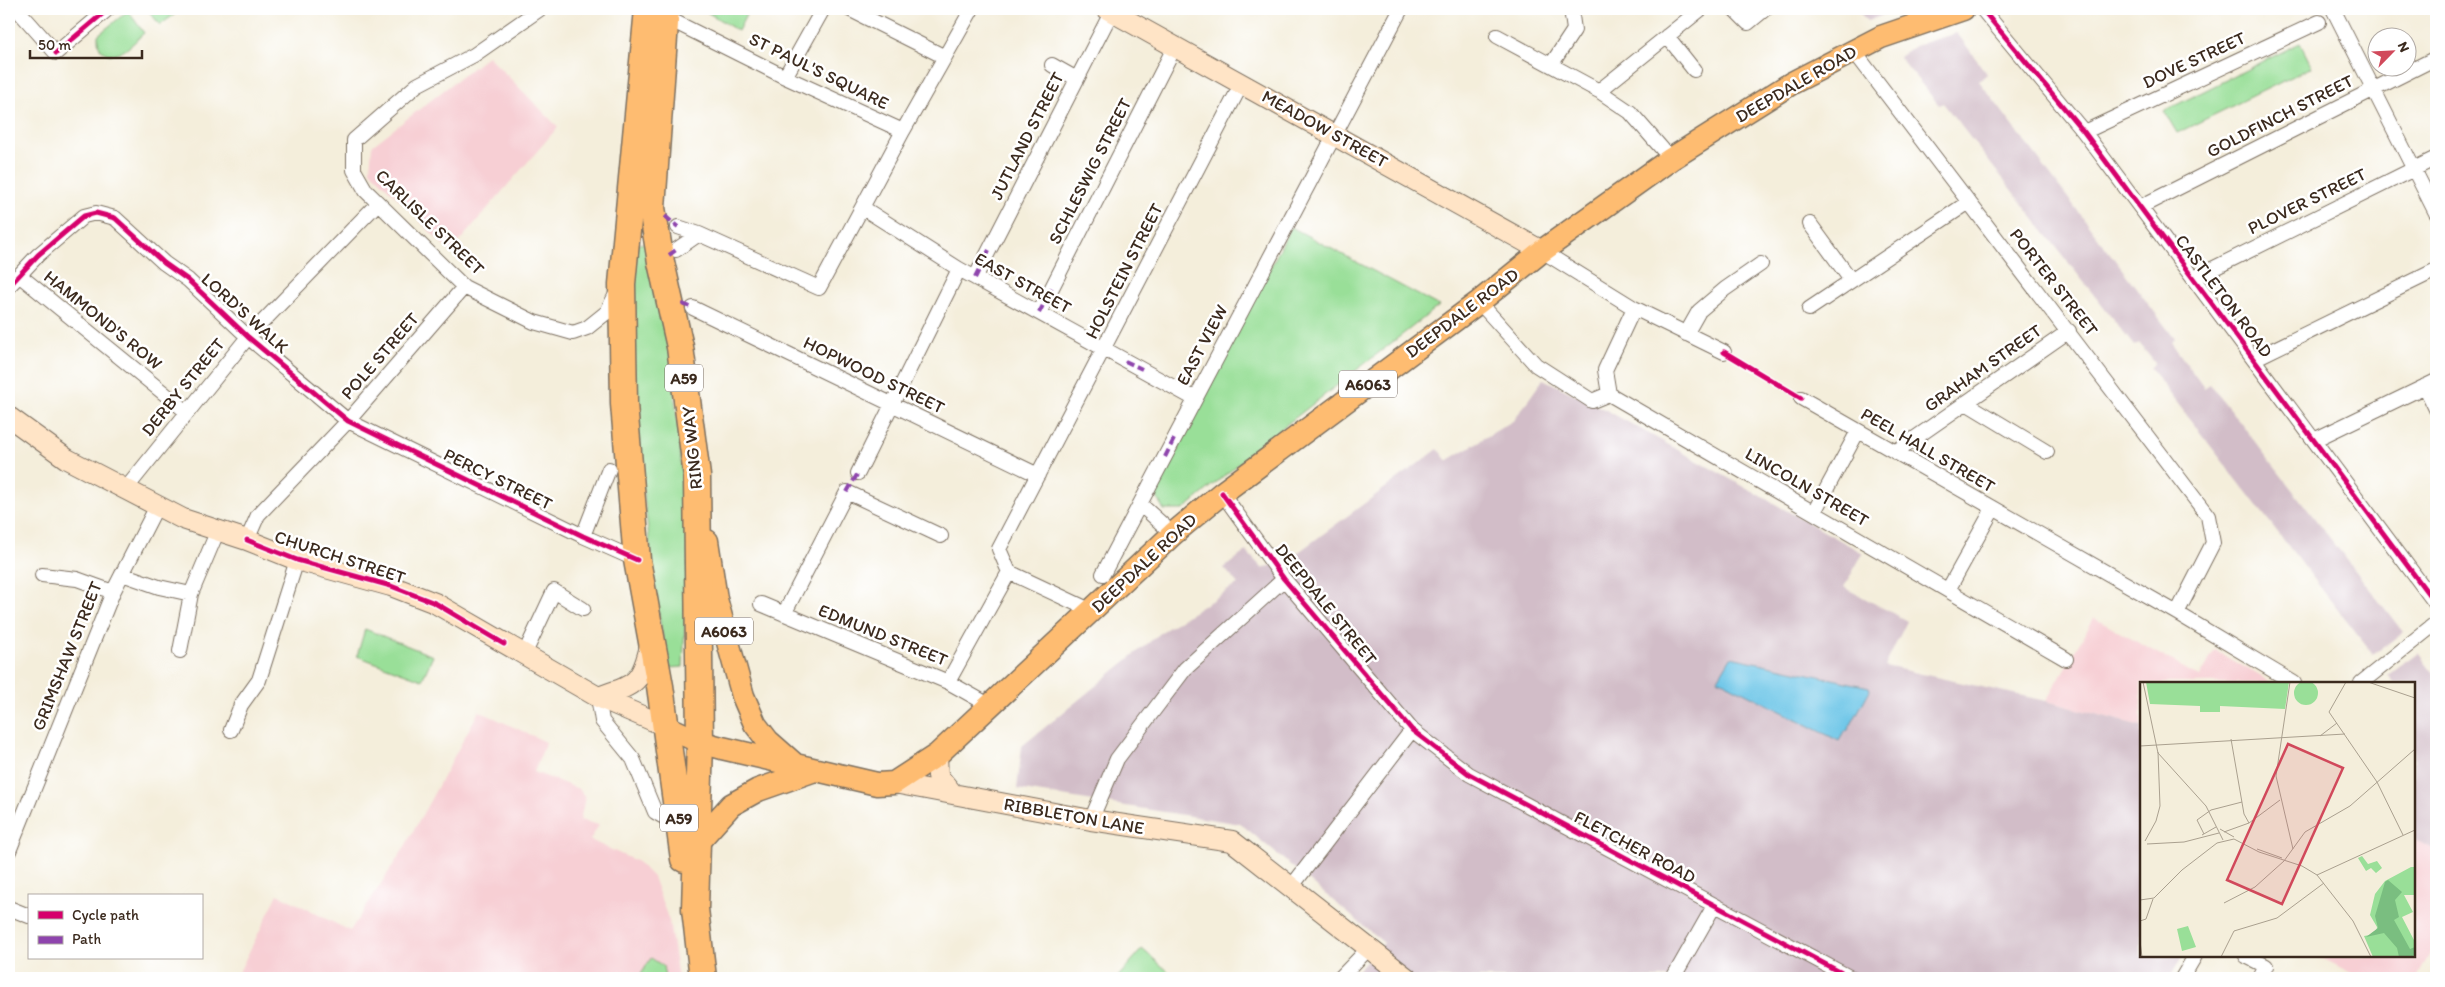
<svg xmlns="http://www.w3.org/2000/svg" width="2445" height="987" font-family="Itim,sans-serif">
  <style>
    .built { fill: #f7cfd4 }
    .industrial { fill: #d2bdc8 }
    .green { fill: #99df98; stroke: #6a845b }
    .water { fill: #69c4e7; stroke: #527782 }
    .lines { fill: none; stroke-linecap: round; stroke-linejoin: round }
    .street-casing { stroke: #7c6f60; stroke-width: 16 }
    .secondary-casing { stroke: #7c6f60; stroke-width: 22 }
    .primary-casing { stroke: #7c6f60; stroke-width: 25 }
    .highway-casing { stroke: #7c6f60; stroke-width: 29 }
    .street { stroke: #fff; stroke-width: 14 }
    .secondary { stroke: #ffe4c6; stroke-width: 20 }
    .primary { stroke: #febc71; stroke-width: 22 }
    .highway { stroke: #febc71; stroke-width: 26 }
    .quiet { stroke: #8e44ad; stroke-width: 4; stroke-dasharray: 8 4; stroke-linecap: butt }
    .cycleway-casing { stroke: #fff; stroke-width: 8 }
    .cycleway { stroke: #d6006c; stroke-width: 5 }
    .labels { text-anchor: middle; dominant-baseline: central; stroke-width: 5; stroke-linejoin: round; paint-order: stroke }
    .shield { fill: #fff; stroke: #766a62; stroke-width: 1 }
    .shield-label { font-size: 16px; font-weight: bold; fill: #3b2a1e }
    .street-label { font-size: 18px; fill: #3b2a1e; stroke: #fff }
    .inset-road { fill: none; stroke: #aaa08f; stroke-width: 1 }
    .view { fill: #d1495b; fill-opacity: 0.15; stroke: #d1495b; stroke-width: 2.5 }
    .inset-edge { fill: none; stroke: #3b2a1e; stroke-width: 2.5 }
  </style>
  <rect width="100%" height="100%" fill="#fff"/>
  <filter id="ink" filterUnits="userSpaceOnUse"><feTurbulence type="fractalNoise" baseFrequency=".02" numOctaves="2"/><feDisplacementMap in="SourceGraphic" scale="10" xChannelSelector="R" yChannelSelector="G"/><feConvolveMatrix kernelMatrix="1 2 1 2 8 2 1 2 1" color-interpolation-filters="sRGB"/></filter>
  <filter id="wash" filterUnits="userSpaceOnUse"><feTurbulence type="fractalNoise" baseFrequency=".0096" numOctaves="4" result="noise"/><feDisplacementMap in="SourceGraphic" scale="20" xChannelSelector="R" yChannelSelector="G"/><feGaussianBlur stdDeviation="1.12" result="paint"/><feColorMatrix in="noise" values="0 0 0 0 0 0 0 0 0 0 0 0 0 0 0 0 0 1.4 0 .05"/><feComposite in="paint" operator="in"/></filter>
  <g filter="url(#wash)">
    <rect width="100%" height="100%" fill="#f4eedb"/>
    <path class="built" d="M 488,56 L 558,127 L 450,252 L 370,170 L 372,146 Z
      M 2094,618 L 2200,677 L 2215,650 L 2272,683 L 2141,683 L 2141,726 L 2046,701 Z
      M 479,711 L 546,742 L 534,772 L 579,789 L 585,797 L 580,820 L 599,825 L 590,840 L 638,862 L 653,877 L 669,921 L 678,978 L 236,978 L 278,894 L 350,931 L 403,850 Z
      M 2414,838 L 2436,850 L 2436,942 L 2417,978 L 2361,978 L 2318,956 L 2414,956 Z"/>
    <path class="industrial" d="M 1857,9 L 1899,9 L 1867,21 Z
      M 1957,33 L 1987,74 L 1979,81 L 2175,339 L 2171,342 L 2204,388 L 2210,384 L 2403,632 L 2373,655 L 2150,368 L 2155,363 L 2139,343 L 2134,346 L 1943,103 L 1939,105 L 1899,57 L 1916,45 Z
      M 1543,379 L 1606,410 L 1863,553 L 1844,587 L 1907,621 L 1885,666 L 2046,701 L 2141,726 L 2141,956 L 2182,956 L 2170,978 L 1351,978 L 1384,943 L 1241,824 L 1017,789 L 1022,746 L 1163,631 L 1238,584 L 1224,568 L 1246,551 L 1263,569 L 1296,554 L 1438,449 L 1447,461 L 1514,420 Z
      M 2418,652 L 2436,676 L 2436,850 L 2414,838 L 2414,683 L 2395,683 L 2388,675 Z"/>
    <path class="green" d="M 147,9 L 182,9 L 160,25 Z
      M 702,9 L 749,9 L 738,31 Z
      M 128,11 L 144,33 C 133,43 119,61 104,52 C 98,48 98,42 98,35 Z
      M 2300,43 L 2312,67 L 2177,133 L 2164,111 Z
      M 1291,227 L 1439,306 L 1282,428 L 1183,510 L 1164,510 L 1155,494 Z
      M 646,243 L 668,326 L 678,428 L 688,552 L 683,667 L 668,668 L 657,604 L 632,397 L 630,337 L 637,244 Z
      M 365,629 L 433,656 L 422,680 L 357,656 Z
      M 1142,949 L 1176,978 L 1177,978 L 1117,978 Z
      M 651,958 L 663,966 L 665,978 L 644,978 L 640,976 Z"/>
    <path class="water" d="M 1731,657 L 1869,687 L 1870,690 L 1848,730 L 1844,732 L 1839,741 L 1718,679 Z"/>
  </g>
  <g filter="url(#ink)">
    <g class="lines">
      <defs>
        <path id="street" d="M 17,9 L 56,53 L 108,9
          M 540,9 L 474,55 L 417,85 L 354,140 L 354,170 L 366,191 L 464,287 L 534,322 L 573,333 L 587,328 L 607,312 L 617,292
          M 849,9 L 945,57
          M 1734,9 L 1748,23 L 1765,9
          M 1982,9 L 2084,132 L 2436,604
          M 2333,9 L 2436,213
          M 665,17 L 785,77 L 903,131
          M 1497,36 L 1599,91 L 1630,112 L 1671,159
          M 1667,36 L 1694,70
          M 1853,50 L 2208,516 L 2213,543 L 2177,613
          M 1052,65 L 1077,79
          M 1551,65 L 1574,30 L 1571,9
          M 785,77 L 823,9
          M 1599,91 L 1701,9
          M 2084,132 L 2319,22
          M 2140,207 L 2436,58
          M 863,208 L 959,269 L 1195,399
          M 1810,224 L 1851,280
          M 678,227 L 699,234 L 819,288 L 903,131 L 972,9
          M 676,250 L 699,234
          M 1542,251 L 1634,308 L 1724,352
          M 19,275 L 187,412
          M 975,278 L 1112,11
          M 2194,278 L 2436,158
          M 9,286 L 38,255 L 84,216 L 96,213 L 115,218 L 164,263 L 188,280 L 248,337 L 348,421 L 583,536 L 637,560
          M 1479,302 L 1536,365 L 1592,401 L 1609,394
          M 693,308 L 1038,475
          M 1634,308 L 1605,370 L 1609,394 L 2066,659
          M 1809,309 L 1969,202
          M 1039,313 L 1175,46
          M 1686,334 L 1699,311 L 1725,289 L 1761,264
          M 2254,359 L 2436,270
          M 2425,386 L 2436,409
          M 1801,398 L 2177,613 L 2294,683
          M 1966,403 L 2047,452
          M 2314,440 L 2436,381
          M 1895,452 L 2069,331
          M 858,473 L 959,269
          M 125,490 L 248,337 L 378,203
          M 1222,493 L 1284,579 L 1412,730 L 1469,774 L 1851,978
          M 1140,504 L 1173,534
          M 1814,512 L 1858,431
          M 583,536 L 609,469
          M 247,540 L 258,515 L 348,421 L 464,287
          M 1009,572 L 1092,611
          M 122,574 L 159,587 L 191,594
          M 1103,574 L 1401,9
          M 42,575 L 77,579 L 113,592
          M 1948,590 L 1993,509
          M 761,604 L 948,682 L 989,705
          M 784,614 L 847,492 L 941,536
          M 180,651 L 191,594 L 218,530
          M 524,655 L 554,591 L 583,609
          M 948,682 L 1009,572 L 999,549 L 1242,83
          M 2361,683 L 2436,623
          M 598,697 L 602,721 L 633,759 L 655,812 L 662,816 L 679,818
          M 231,730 L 241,705 L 259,680 L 297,560
          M 1091,820 L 1117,759 L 1185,669 L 1284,579
          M 9,851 L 113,592 L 157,506
          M 1292,886 L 1412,730
          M 9,908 L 29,916
          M 2246,956 L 2266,966 L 2260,978
          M 1340,978 L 1370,947
          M 1673,978 L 1714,906
          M 2182,978 L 2195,956"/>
        <path id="secondary" d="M 1107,9 L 1542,251
          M 9,417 L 67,459 L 183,519 L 247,540 L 297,560 L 391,586 L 435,603 L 598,697 L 665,726
          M 598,697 C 634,685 641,685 650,646
          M 937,755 L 938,776 L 953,794
          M 894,783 L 1091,820 L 1232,841 L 1407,978"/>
        <path id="primary" d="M 707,541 L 716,599 L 743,696 L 755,724 L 768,741 L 793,763
          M 665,726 L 700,742 L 722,748 L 877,784 L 894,783 L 937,755 L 1173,534 L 1222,493 L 1479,302 L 1542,251 L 1671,159 L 1792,83 L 1881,37 L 1963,9
          M 697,843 L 731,805 L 758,790 L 815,770"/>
        <path id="highway" d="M 648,9 L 622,284 L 624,404 L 637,560 L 660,686 L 684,859
          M 666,9 L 652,208 L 661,262 L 680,347 L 697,476 L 700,742 L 695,909 L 703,978"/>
      </defs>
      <use href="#street" class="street-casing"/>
      <use href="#secondary" class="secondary-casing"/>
      <use href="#primary" class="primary-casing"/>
      <use href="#highway" class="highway-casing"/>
      <use href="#street" class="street"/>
      <use href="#secondary" class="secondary"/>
      <use href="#primary" class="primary"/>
      <use href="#highway" class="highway"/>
      <path class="quiet" d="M 665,216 L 678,227
        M 669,255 L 676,250
        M 975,278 L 989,250
        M 682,304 L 693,308
        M 1039,313 L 1052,288
        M 1125,361 L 1142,369
        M 1165,457 L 1175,437
        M 847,492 L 858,473"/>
      <defs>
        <path id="cycleway" d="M 1982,9 L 2084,132 L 2436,604
          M 56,53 L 108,9
          M 9,286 L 38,255 L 84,216 L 96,213 L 115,218 L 164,263 L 188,280 L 248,337 L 348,421 L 583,536 L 637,560
          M 1724,352 L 1801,398
          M 1222,493 L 1284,579 L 1412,730 L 1469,774 L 1851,978
          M 247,540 L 297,560 L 391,586 L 435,603 L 504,644"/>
      </defs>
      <use href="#cycleway" class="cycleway-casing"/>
      <use href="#cycleway" class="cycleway"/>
    </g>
  </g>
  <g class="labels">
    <g class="shield">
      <rect x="665" y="364.5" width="38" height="27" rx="4"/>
      <rect x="1339" y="370.5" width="58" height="27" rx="4"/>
      <rect x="695" y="617.5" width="58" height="27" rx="4"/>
      <rect x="660" y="804.5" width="38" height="27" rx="4"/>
    </g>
    <g class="shield-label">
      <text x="684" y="378">A59</text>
      <text x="1368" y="384">A6063</text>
      <text x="724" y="631">A6063</text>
      <text x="679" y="818">A59</text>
    </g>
    <g class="street-label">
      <text transform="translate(2194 60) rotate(-25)">DOVE STREET</text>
      <text transform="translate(819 71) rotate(26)">ST PAUL'S SQUARE</text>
      <text transform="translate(1796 84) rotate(-30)">DEEPDALE ROAD</text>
      <text transform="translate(2280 116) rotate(-27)">GOLDFINCH STREET</text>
      <text transform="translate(1325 129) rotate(29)">MEADOW STREET</text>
      <text transform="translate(1027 136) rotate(-63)">JUTLAND STREET</text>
      <text transform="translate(1090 171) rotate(-63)">SCHLESWIG STREET</text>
      <text transform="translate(2307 201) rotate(-26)">PLOVER STREET</text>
      <text transform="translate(430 222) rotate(44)">CARLISLE STREET</text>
      <text transform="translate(1124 271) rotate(-63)">HOLSTEIN STREET</text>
      <text transform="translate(2054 282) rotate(52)">PORTER STREET</text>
      <text transform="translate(1023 283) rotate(29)">EAST STREET</text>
      <text transform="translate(2224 296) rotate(53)">CASTLETON ROAD</text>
      <text transform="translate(245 313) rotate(42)">LORD'S WALK</text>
      <text transform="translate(1462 313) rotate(-37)">DEEPDALE ROAD</text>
      <text transform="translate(103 320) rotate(39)">HAMMOND'S ROW</text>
      <text transform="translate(1202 345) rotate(-62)">EAST VIEW</text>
      <text transform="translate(380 356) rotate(-49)">POLE STREET</text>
      <text transform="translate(1983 368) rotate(-35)">GRAHAM STREET</text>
      <text transform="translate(874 375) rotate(26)">HOPWOOD STREET</text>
      <text transform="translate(183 387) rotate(-51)">DERBY STREET</text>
      <text transform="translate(692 448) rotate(-96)">RING WAY</text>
      <text transform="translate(1928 450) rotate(30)">PEEL HALL STREET</text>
      <text transform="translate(498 479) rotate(26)">PERCY STREET</text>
      <text transform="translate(1807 487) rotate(30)">LINCOLN STREET</text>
      <text transform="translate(340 557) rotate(18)">CHURCH STREET</text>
      <text transform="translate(1144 563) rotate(-43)">DEEPDALE ROAD</text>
      <text transform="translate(1326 604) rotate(51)">DEEPDALE STREET</text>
      <text transform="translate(883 635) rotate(22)">EDMUND STREET</text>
      <text transform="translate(67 656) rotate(-68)">GRIMSHAW STREET</text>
      <text transform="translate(1074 816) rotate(10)">RIBBLETON LANE</text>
      <text transform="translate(1635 847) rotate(28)">FLETCHER ROAD</text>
    </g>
  </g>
  <g transform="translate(2140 682)">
    <rect width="275" height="275" fill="#f4eedb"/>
    <path d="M154 11a12 12 0 1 1 24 0a12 12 0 1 1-24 0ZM 6,0 L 149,0 L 145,27 L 80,24 L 80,30 L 60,30 L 60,24 L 10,22 ZM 222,174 L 228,182 L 237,179 L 242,186 L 236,191 L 231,186 L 226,189 L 218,176 ZM 271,185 L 275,185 L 275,213 L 264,213 L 273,230 L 262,235 L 275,260 L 275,275 L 233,275 L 224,254 L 236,252 L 237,245 L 230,233 L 235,212 L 245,199 ZM 48,244 L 56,265 L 42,269 L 37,247 Z" fill="#99df98"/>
    <path d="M 248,198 L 262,210 L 255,218 L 259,235 L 254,238 L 270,267 L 275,265 L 275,273 L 270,275 L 259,275 L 257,266 L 244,251 L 226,255 L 238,246 L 235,234 L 245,200 Z" fill="#7abe80"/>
    <path class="inset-road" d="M 3,0 L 18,71 L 66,124 L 83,158M 150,0 L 136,94 L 153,167M 206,0 L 189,30 L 237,100 L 263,153M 228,0 L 275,16M 180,54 L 197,41M 91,57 L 104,132 L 109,141M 0,64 L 205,52M 80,147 L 94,155M 84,150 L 109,141 L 140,118M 64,152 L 57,138 L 71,128 L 102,120M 62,153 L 76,145M 5,159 L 16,139 L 20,124 L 18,70M 7,162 L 44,160 L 79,151M 117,167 L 142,176M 144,179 L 165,150 L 210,124 L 275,67M 177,193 L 275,148M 0,218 L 14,216 L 42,188 L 77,161 L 94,157 L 119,170 L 162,184 L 177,193 L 213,239 L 231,275M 84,221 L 115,205 L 144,179M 0,239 L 6,237 L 13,217M 0,259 L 2,275M 81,275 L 94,249 L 137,236 L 184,201"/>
    <path class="view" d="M 148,62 L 203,86 L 142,222 L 87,198 Z"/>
    <rect width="275" height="275" class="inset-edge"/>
  </g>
  <rect width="2445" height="987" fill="none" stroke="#fff" stroke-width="30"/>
  <rect x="28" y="894" width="175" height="65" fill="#ffffff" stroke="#b1aaa5"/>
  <rect x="38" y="911" width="25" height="8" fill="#d6006c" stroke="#b1aaa5"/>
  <text x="72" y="920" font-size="15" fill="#3b2a1e">Cycle path</text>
  <rect x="38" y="936" width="25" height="8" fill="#8e44ad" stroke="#b1aaa5"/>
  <text x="72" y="944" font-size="15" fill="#3b2a1e">Path</text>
  <g transform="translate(2392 52) rotate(66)"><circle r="24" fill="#ffffff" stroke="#b1aaa5"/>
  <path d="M0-4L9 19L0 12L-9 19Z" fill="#d1495b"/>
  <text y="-8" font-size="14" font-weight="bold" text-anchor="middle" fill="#3b2a1e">N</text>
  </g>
  <path d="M30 50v8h112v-8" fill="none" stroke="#3b2a1e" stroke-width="2.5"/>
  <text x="38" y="50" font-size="15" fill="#3b2a1e" stroke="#ffffff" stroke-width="4" paint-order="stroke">50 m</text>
</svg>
